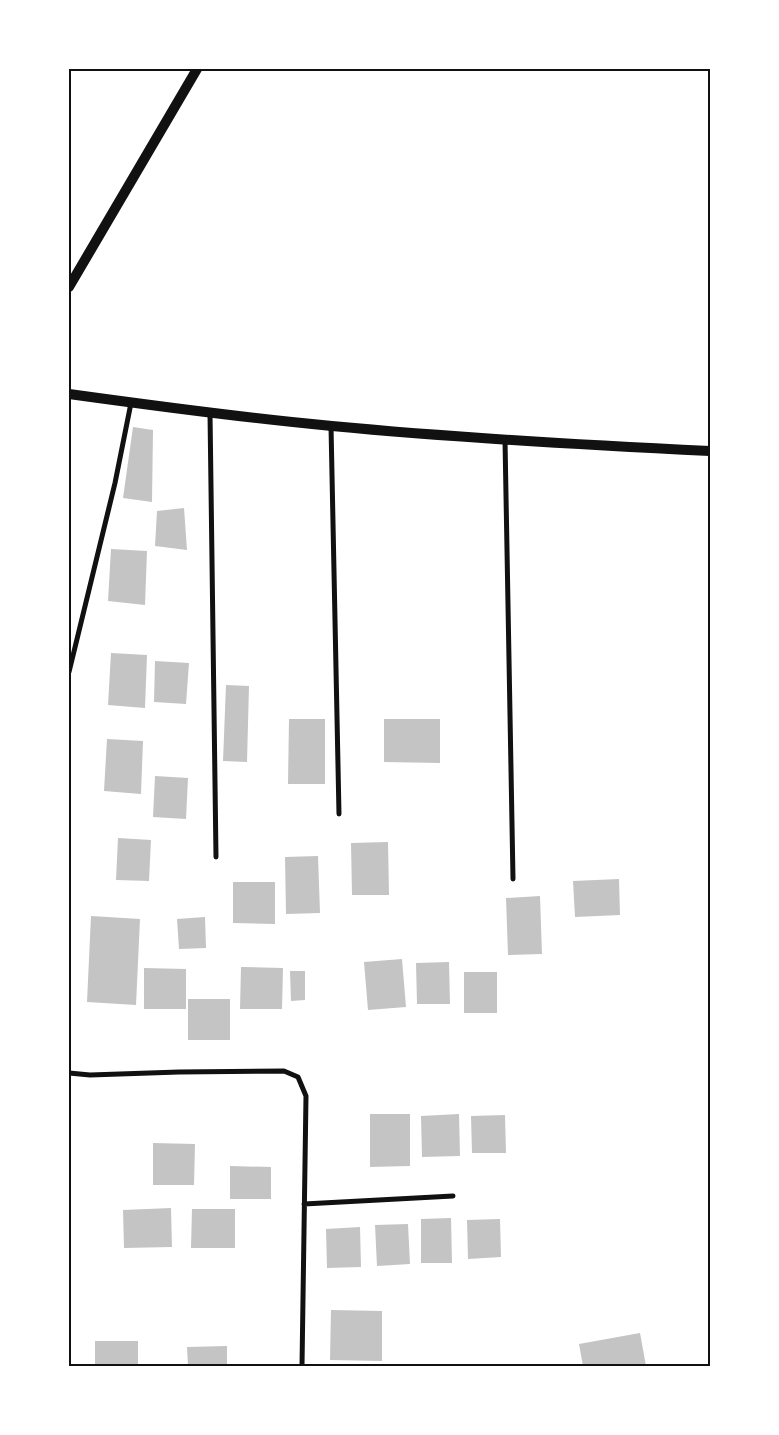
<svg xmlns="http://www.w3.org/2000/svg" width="779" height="1435" font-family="Barlow,sans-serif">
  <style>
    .building { fill: #c4c4c4 }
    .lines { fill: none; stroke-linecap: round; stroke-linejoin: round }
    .minor { stroke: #111; stroke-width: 5 }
    .secondary { stroke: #111; stroke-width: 10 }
    .neatline { fill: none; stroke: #111; stroke-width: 2 }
  </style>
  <rect width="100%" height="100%" fill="#fff"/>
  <path class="building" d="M 133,427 L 153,430 L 152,502 L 123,498 Z
    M 184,508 L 187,550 L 155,546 L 157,511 Z
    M 111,549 L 147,551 L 145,605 L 108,601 Z
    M 111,653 L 147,655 L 145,708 L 108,705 Z
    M 155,661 L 189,663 L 186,704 L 154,702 Z
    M 226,685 L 249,686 L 247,762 L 223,761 Z
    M 289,719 L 325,719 L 325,784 L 288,784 Z
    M 384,719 L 440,719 L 440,763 L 384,762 Z
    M 107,739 L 143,741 L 141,794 L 104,791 Z
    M 155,776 L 188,778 L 186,819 L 153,817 Z
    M 118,838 L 151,840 L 149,881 L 116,880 Z
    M 388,842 L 389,895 L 352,895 L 351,843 Z
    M 318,856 L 320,913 L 286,914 L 285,857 Z
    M 619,879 L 620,915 L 575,917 L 573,881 Z
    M 233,882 L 275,882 L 275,924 L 233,923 Z
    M 540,896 L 542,954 L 508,955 L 506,898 Z
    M 91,916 L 140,919 L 136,1005 L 87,1002 Z
    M 205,917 L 206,948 L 179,949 L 177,919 Z
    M 402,959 L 406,1007 L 368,1010 L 364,962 Z
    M 449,962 L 450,1004 L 417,1004 L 416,963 Z
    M 241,967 L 283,968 L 282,1009 L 240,1009 Z
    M 144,968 L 186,969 L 186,1009 L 144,1009 Z
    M 290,971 L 305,971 L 305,1000 L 291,1001 Z
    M 464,972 L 497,972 L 497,1013 L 464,1013 Z
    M 188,999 L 230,999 L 230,1040 L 188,1040 Z
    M 370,1114 L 410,1114 L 410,1166 L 370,1167 Z
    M 459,1114 L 460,1156 L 422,1157 L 421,1116 Z
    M 505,1115 L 506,1153 L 472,1153 L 471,1116 Z
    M 153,1143 L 195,1144 L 194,1185 L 153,1185 Z
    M 230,1166 L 271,1167 L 271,1199 L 230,1199 Z
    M 171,1208 L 172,1247 L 124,1248 L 123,1210 Z
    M 192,1209 L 235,1209 L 235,1248 L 191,1248 Z
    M 451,1218 L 452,1263 L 421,1263 L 421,1219 Z
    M 500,1219 L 501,1257 L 468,1259 L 467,1220 Z
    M 408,1224 L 410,1264 L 377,1266 L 375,1225 Z
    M 360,1227 L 361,1267 L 327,1268 L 326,1229 Z
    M 331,1310 L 382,1311 L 382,1361 L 330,1360 Z
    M 640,1333 L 646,1366 L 583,1366 L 579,1344 Z
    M 95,1341 L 138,1341 L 138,1366 L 95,1366 Z
    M 227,1346 L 227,1366 L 188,1366 L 187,1347 Z"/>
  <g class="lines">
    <path class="minor" d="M 210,413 L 216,857
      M 331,426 L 339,814
      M 505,440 L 513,879
      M 69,672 L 115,483 L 131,403
      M 69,1073 L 90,1075 L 179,1072 L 284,1071 L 298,1077 L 306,1096 L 302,1366
      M 304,1204 L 453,1196"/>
    <path class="secondary" d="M 69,287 L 197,69
      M 69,394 C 156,406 244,418 332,426 C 458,438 584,445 710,451"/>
  </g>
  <rect width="779" height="1435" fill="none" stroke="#ffffff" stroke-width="140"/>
  <rect x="70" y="70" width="639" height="1295" class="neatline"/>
</svg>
